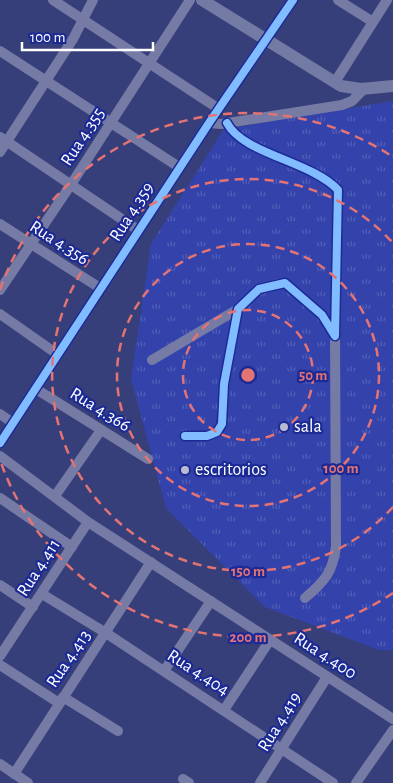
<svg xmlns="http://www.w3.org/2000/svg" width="393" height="783" font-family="'Alegreya Sans',sans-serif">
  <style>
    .grass { fill: url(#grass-tufts) }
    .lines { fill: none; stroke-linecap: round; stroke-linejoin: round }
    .minor { stroke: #757ba5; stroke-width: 10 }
    .major { stroke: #737aa3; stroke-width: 12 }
    .cycleway-casing { stroke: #1c2a95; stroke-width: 11 }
    .cycleway { stroke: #80bcff; stroke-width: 8 }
    .ring { fill: none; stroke: #e47373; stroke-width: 2.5; stroke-dasharray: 9 6 }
    .poi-dot { fill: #b9bcd0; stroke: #1c2a95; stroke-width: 2 }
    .labels { text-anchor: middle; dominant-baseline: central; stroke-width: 4.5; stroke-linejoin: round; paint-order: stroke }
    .street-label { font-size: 18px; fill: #fff; stroke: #1c2a95 }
    .poi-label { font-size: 18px; fill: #fff; stroke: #1c2a95; text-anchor: start }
    .centre { fill: #e47373; stroke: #1c2a95; stroke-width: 2.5 }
    .ring-label { font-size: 15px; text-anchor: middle; font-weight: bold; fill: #e47373; stroke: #1c2a95; stroke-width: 4.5; stroke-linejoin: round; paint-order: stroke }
  </style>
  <defs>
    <pattern id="grass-tufts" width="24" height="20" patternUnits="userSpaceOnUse" patternTransform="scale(1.25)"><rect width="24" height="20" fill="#3443ac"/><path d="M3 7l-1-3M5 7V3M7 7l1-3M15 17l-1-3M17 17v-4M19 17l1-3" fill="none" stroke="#525fb8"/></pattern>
  </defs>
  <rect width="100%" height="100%" fill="#373f7a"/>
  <path class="grass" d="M 393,101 L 393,650 L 379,650 L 265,607 L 166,508 L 131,379 L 151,244 L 224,129 Z"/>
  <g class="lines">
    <path class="minor" d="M 53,0 L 219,109
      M 338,0 L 373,22
      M 0,51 L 179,167
      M 335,82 L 387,0
      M 209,123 L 221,124 L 342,105 L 352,101 L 364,89
      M 0,137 L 138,230
      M 0,152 L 73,39 L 93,0
      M 0,224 L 100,288
      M 0,290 L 72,183 L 190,0
      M 0,314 L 57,354
      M 152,360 L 238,309
      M 36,389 L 148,459
      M 0,414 L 13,423
      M 185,436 L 207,436 L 217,432 L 222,424 L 224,384 L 238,309 L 259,289 L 285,283 L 322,315 L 335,336 L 338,190 C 311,161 243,154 227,123
      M 0,443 L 209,123 L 293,0
      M 0,456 L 88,522 L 393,719
      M 55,496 L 101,430
      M 0,498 L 72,547
      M 0,585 L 33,607
      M 42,594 L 106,633 L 333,783
      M 305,598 C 325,581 333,572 336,546 L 335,336
      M 0,656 L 88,522
      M 0,665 L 59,703
      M 164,671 L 211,601
      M 63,697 L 118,731
      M 224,710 L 270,640
      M 0,764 L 28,783
      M 14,774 L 151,562
      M 183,779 L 189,783
      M 260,783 L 327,677
      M 356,783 L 393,730"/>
    <path class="major" d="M 202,0 L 341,86 L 361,89 L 393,86"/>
    <defs>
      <path id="cycleway" d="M 185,436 L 207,436 L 217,432 L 222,424 L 224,384 L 238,309 L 259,289 L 285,283 L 322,315 L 335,336 L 338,190 C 311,161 243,154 227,123
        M 0,443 L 209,123 L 293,0"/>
    </defs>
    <use href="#cycleway" class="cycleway-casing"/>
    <use href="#cycleway" class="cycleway"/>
  </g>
  <g class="ring">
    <circle cx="248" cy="375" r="65"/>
    <circle cx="248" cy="375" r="131"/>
    <path d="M393 507A196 196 0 1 1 393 243"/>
    <path d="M393 593A262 262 0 0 1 0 460M0 290A262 262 0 0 1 393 157"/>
  </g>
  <g class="poi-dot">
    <circle cx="284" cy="427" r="5"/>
    <circle cx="185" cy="470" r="5"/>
  </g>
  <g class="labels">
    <g class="street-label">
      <text transform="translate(83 137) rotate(-57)">Rua 4.355</text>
      <text transform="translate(132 212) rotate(-57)">Rua 4.359</text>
      <text transform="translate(59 243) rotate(33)">Rua 4.356</text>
      <text transform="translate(100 410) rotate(32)">Rua 4.366</text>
      <text transform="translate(39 568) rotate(-57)">Rua 4.411</text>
      <text transform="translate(325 656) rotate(33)">Rua 4.400</text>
      <text transform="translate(69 659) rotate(-56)">Rua 4.413</text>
      <text transform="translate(198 673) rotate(33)">Rua 4.404</text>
      <text transform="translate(280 722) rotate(-58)">Rua 4.419</text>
    </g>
    <g class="poi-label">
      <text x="294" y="427">sala</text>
      <text x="195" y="470">escritorios</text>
    </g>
  </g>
  <circle cx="248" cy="375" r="8" class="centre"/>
  <g class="ring-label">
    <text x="313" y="380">50 m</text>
    <text x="341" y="473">100 m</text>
    <text x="248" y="576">150 m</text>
    <text x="248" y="642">200 m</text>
  </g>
  <path d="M22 42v8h131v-8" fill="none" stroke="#ffffff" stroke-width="2.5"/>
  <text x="30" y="42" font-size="15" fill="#ffffff" stroke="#1c2a95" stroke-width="4" paint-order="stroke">100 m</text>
</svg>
